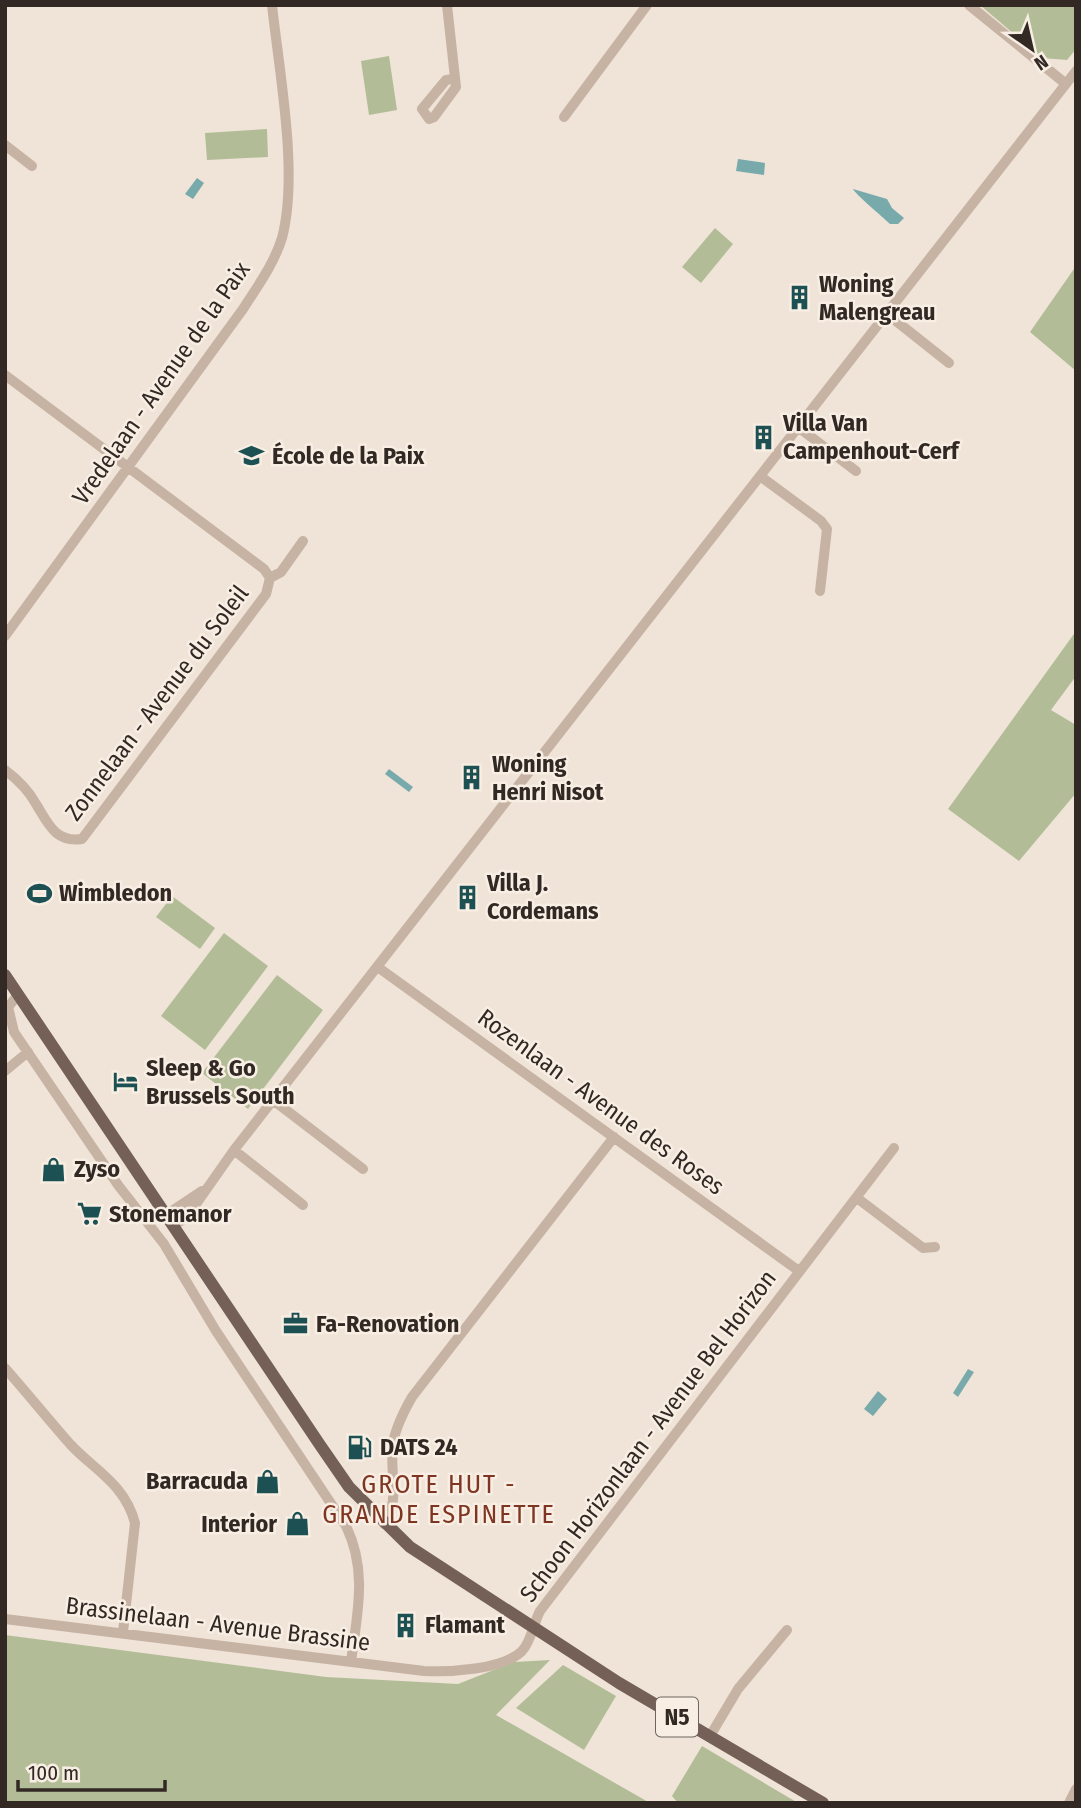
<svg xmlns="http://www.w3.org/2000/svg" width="1081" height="1808" font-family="'Fira Sans Condensed',sans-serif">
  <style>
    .green { fill: #b2bd98 }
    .water { fill: #78aaab }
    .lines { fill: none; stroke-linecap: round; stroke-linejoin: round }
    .minor { stroke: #c7b3a4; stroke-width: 10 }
    .major { stroke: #746057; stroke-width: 12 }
    .labels { text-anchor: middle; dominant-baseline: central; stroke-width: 5; stroke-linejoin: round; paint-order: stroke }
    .shield { fill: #f8eee3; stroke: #6d645e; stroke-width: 2 }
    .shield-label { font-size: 23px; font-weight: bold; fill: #322925 }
    .poi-label { font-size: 24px; font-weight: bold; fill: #322925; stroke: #f8eee3; text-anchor: start }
    .street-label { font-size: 24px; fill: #322925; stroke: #f8eee3 }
    .neighbourhood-label { font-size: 26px; letter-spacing: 2px; fill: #7e3622; stroke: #f8eee3 }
  </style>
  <rect width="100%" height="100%" fill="#efe4d7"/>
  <path class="green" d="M 980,5 L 1076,5 L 1076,49 L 1067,60 L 1042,58 Z
    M 389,56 L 397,110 L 369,115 L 361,61 Z
    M 267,129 L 268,157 L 207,160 L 205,133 Z
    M 715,228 L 733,244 L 701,283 L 682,267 Z
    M 1076,266 L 1076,371 L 1030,332 Z
    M 1076,631 L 1076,676 L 1051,710 L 1076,725 L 1076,793 L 1019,861 L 948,809 Z
    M 172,896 L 215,928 L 200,949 L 156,917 Z
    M 224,933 L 268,966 L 205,1050 L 161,1016 Z
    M 277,975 L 323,1010 L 248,1109 L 202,1073 Z
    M 5,1635 L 326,1677 L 458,1684 L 514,1662 L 550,1660 L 496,1715 L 650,1803 L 5,1803 Z
    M 563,1665 L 616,1696 L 584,1750 L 516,1708 Z
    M 702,1746 L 798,1803 L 678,1803 L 672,1796 Z"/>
  <path class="water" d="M 738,159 L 765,163 L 764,175 L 736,171 Z
    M 197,178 L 204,183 L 193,199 L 185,194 Z
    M 853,189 L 887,199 L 892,208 L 904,218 L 898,224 L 890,224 C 883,217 854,193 853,189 Z
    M 389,769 L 413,787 L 409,792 L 385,774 Z
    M 968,1369 L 974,1372 L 958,1397 L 953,1393 Z
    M 878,1391 L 887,1399 L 873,1416 L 864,1409 Z"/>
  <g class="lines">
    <path class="minor" d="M 447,5 L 456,87 L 434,117 L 429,119 L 422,109 L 446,80 L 454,79
      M 969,5 L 1066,84
      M 564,117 L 647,5
      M 5,145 L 32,166
      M 886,313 L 949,363
      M 5,375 L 264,569 L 270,578
      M 798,427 L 856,471
      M 760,476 L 821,521 L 827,529 L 820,591
      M 5,636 L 243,309 C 257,287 274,264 282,238 C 299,174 279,71 272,5
      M 5,770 C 17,779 29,791 36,804 C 48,823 55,843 82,839 L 266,594 L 270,578 L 281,572 L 303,541
      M 379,968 L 799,1271
      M 18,995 L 8,1007 L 14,1032 L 118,1185 L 164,1244 L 216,1331 L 346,1526 C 368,1571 357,1614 351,1662
      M 5,1071 L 28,1052
      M 273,1100 L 363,1169
      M 234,1150 L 303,1205
      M 857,1198 L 923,1248 L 935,1247
      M 166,1215 L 202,1191
      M 173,1226 L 187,1217 L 234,1150 L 1076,71
      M 5,1368 C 27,1393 48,1419 70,1444 C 94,1470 125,1484 135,1523 L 123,1632
      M 384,1524 C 401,1503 389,1468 393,1443 C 396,1426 404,1411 412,1397 L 614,1137
      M 5,1619 L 424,1671 C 450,1672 502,1670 522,1651 C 531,1642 534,1622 540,1611 L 894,1148
      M 710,1736 L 738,1689 L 787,1630
      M 1069,1803 L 1076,1789"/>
    <path class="major" d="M 5,975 L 320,1445 L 349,1487 L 410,1547 L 619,1683 L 823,1803"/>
  </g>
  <defs>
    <symbol id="building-bare" viewBox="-9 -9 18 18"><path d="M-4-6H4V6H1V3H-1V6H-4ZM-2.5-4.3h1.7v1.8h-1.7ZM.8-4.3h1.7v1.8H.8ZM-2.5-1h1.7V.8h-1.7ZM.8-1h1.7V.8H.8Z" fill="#1d5052" stroke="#f8eee3" stroke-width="2.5" paint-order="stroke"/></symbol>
    <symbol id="school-bare" viewBox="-9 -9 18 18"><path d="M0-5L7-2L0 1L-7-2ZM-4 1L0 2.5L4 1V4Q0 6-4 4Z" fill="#1d5052" stroke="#f8eee3" stroke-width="2.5" paint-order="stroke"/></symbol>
    <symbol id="stadium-bare" viewBox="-9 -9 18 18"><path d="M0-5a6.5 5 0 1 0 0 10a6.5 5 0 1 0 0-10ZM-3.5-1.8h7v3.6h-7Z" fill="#1d5052" stroke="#f8eee3" stroke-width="2.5" paint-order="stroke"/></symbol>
    <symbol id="hotel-bare" viewBox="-9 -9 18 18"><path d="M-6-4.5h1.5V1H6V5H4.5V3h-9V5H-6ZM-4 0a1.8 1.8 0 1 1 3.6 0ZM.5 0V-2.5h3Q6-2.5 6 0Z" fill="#1d5052" stroke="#f8eee3" stroke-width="2.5" paint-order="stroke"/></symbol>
    <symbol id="shop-bare" viewBox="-9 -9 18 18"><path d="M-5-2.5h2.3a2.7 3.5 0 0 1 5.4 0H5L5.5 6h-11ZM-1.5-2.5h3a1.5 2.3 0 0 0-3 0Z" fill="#1d5052" stroke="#f8eee3" stroke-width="2.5" paint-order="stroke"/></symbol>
    <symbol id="supermarket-bare" viewBox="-9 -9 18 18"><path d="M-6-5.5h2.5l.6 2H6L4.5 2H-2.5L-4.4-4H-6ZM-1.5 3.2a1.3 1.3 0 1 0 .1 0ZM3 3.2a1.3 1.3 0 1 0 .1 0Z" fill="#1d5052" stroke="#f8eee3" stroke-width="2.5" paint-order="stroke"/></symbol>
    <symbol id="office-bare" viewBox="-9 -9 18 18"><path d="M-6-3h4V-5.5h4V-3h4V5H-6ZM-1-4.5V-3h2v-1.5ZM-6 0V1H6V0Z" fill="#1d5052" stroke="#f8eee3" stroke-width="2.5" paint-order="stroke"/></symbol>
    <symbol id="fuel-bare" viewBox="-9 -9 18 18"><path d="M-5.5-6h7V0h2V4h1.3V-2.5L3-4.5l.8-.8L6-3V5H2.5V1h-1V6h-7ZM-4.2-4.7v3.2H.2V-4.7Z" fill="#1d5052" stroke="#f8eee3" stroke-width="2.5" paint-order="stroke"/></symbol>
  </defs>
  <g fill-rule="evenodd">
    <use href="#building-bare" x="782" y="280" width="35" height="35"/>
    <use href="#building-bare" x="746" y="420" width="35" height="35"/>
    <use href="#school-bare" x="234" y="438" width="35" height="35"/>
    <use href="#building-bare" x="454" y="760" width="35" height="35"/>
    <use href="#stadium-bare" x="22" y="876" width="35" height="35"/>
    <use href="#building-bare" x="450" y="880" width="35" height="35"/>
    <use href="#hotel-bare" x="108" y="1064" width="35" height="35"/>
    <use href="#shop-bare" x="36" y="1152" width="35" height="35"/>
    <use href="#supermarket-bare" x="72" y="1196" width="35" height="35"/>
    <use href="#office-bare" x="278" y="1306" width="35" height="35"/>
    <use href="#fuel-bare" x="342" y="1430" width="35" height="35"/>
    <use href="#shop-bare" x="250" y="1464" width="35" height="35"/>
    <use href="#shop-bare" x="280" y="1506" width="35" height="35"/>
    <use href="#building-bare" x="388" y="1608" width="35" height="35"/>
  </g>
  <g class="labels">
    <rect class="shield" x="656" y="1697.5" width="42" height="39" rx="5"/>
    <g class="shield-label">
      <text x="677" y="1717">N5</text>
    </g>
    <g class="poi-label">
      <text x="819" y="284">Woning<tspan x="819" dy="28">Malengreau</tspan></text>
      <text x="783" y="423">Villa Van<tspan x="783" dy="28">Campenhout-Cerf</tspan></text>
      <text x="272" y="456">École de la Paix</text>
      <text x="492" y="764">Woning<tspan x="492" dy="28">Henri Nisot</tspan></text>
      <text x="487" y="883">Villa J.<tspan x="487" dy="28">Cordemans</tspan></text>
      <text x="59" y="893">Wimbledon</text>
      <text x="146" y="1068">Sleep &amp; Go<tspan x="146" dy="28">Brussels South</tspan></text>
      <text x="74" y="1169">Zyso</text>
      <text x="109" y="1214">Stonemanor</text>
      <text x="316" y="1324">Fa-Renovation</text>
      <text x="380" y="1447">DATS 24</text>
      <text x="248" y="1481" text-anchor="end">Barracuda</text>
      <text x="277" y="1524" text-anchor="end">Interior</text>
      <text x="425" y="1625">Flamant</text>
    </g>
    <g class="street-label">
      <text transform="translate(161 383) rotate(-55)">Vredelaan - Avenue de la Paix</text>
      <text transform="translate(157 703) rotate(-53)">Zonnelaan - Avenue du Soleil</text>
      <text transform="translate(601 1102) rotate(36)">Rozenlaan - Avenue des Roses</text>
      <text transform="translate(648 1436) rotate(-53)">Schoon Horizonlaan - Avenue Bel Horizon</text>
      <text transform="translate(218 1624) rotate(7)">Brassinelaan - Avenue Brassine</text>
    </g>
    <g class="neighbourhood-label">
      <text x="439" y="1484">GROTE HUT -<tspan x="439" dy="30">GRANDE ESPINETTE</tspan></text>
    </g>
  </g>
  <rect width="1081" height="1808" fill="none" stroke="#322925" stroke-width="14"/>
  <g transform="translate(1032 49) rotate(146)" stroke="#f8eee3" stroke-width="5" paint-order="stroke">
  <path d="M0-5L12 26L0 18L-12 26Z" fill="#322925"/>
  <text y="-10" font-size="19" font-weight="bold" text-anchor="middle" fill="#322925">N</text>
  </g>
  <path d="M18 1780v10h147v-10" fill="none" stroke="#322925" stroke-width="3.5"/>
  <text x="28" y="1780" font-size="21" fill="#322925" stroke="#f8eee3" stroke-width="5" paint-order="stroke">100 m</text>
</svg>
